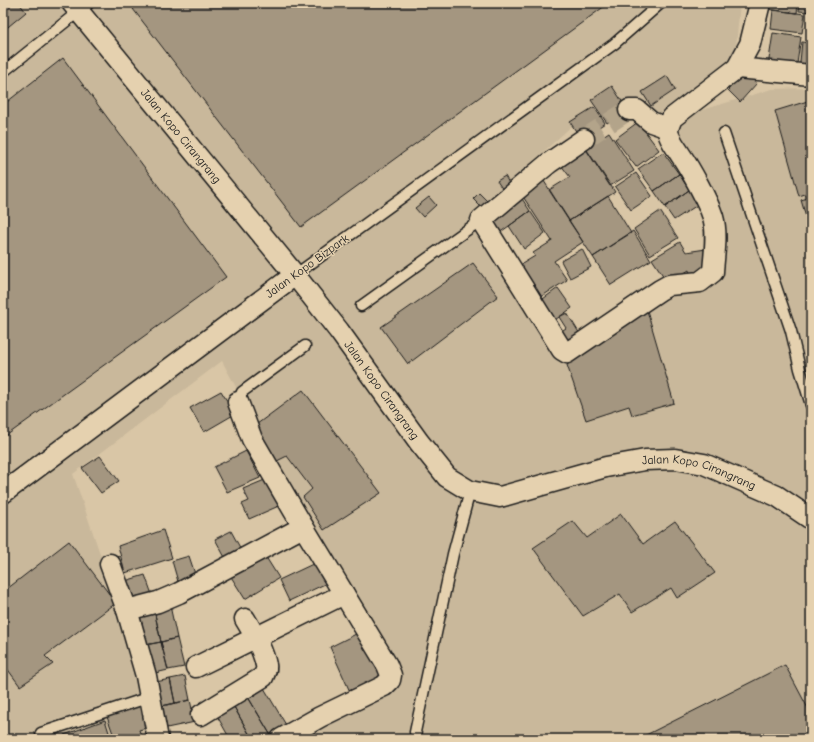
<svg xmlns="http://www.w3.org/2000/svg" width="814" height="742" font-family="'Comic Neue',sans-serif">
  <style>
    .built { fill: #c9b89b }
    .building { fill: #a49680; stroke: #1c1c1c }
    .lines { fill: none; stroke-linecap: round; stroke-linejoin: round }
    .minor-tunnel { stroke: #b3a48a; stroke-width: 20; stroke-dasharray: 20 10; stroke-linecap: butt }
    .service-casing { stroke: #1c1c1c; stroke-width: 13 }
    .minor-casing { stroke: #1c1c1c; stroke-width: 23 }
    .service { stroke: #e5d1af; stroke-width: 10 }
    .minor { stroke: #e5d1af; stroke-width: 20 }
    .labels { text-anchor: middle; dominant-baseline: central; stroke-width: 3; stroke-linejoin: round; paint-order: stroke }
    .street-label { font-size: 12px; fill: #1c1c1c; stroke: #e5d1af }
  </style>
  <rect width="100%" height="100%" fill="#d9c6a6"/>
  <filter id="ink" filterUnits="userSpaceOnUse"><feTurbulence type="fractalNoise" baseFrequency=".025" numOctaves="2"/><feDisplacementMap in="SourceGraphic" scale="8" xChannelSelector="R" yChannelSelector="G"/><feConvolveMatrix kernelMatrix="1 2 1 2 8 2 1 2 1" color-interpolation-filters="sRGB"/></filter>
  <g filter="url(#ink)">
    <path class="built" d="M 3,3 L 740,3 L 734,68 L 663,122 L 608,93 L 476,213 L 569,353 L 715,268 L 707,224 L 679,169 L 669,134 L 692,113 L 772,89 L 811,88 L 811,739 L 278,739 L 391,676 L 222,361 L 73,474 L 137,663 L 150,739 L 3,739 Z"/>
    <path class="building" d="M 3,3 L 19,3 L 26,12 L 3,31 Z
      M 140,3 L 609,3 L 301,227 L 133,9 Z
      M 767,3 L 798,3 L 797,13 L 766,9 Z
      M 800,3 L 811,3 L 811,12 L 799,11 Z
      M 773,10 L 805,14 L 802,33 L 771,29 Z
      M 773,33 L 801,37 L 796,70 L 768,66 Z
      M 802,42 L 811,43 L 811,72 L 799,71 Z
      M 63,58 L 226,277 L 3,438 L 3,105 Z
      M 744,72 L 757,83 L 740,102 L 728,90 Z
      M 667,76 L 675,90 L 651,106 L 642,92 Z
      M 612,86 L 627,109 L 607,123 L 591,100 Z
      M 811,100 L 811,192 L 799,196 L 775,111 Z
      M 594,107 L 605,123 L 581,139 L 570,122 Z
      M 638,122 L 659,150 L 636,167 L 615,139 Z
      M 609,132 L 634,171 L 610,186 L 585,148 Z
      M 583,144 L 615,192 L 569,221 L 549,190 L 570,177 L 561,165 Z
      M 663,152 L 679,174 L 654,191 L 638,169 Z
      M 636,173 L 652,196 L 631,210 L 615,187 Z
      M 679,174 L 689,190 L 665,207 L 654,191 Z
      M 505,176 L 510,185 L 503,190 L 497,181 Z
      M 542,178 L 583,242 L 554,261 L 567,280 L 536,300 L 517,267 L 535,256 L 533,253 L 552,241 L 520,192 Z
      M 689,190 L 699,204 L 674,220 L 665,207 Z
      M 479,193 L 487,201 L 481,207 L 473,199 Z
      M 519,194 L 530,211 L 495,236 L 483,220 Z
      M 608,196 L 631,233 L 593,257 L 569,221 Z
      M 429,197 L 436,205 L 423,217 L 415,208 Z
      M 811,197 L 811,223 L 808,224 L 801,200 Z
      M 530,211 L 545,233 L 524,249 L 509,226 Z
      M 660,211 L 678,238 L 650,255 L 634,229 Z
      M 633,231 L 651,260 L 611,285 L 593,257 Z
      M 680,242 L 686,252 L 706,249 L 710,273 L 690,275 L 689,270 L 668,283 L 652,259 Z
      M 582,249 L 591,267 L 570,278 L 561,261 Z
      M 473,263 L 498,296 L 408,364 L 381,327 Z
      M 558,288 L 572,308 L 549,324 L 536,304 Z
      M 646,307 L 674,403 L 632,415 L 629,406 L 586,420 L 567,365 Z
      M 567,313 L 583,339 L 567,349 L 557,334 L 566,328 L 559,317 Z
      M 303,390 L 381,493 L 324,530 L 303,497 L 312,489 L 287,456 L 271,464 L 249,430 Z
      M 221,391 L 235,414 L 204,432 L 190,408 Z
      M 246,451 L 260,478 L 227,492 L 214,467 Z
      M 100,456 L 119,481 L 101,493 L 82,468 Z
      M 267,479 L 281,505 L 249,519 L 242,504 L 249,501 L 243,489 Z
      M 621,514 L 643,544 L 675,521 L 715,573 L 677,598 L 671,588 L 632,612 L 620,594 L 583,616 L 533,548 L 573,521 L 587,538 Z
      M 163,530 L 172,558 L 125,573 L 118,546 Z
      M 231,531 L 244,555 L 228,563 L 215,539 Z
      M 69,541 L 116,603 L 45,656 L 53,664 L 20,686 L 3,663 L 3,592 Z
      M 264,554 L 279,578 L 245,599 L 228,572 Z
      M 189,556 L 197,580 L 179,585 L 172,561 Z
      M 315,563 L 327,583 L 289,601 L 279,580 Z
      M 145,575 L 154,600 L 133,607 L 125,581 Z
      M 169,601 L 177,638 L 161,642 L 153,605 Z
      M 153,605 L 161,642 L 145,645 L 137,609 Z
      M 362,631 L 385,679 L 351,694 L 330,647 Z
      M 177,638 L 184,667 L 168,670 L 161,642 Z
      M 161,642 L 168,670 L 151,674 L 145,645 Z
      M 785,665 L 811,714 L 811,739 L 638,739 Z
      M 185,676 L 190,700 L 175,703 L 170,679 Z
      M 170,679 L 175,703 L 157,707 L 151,683 Z
      M 264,688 L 289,730 L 273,739 L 248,697 Z
      M 248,697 L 273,739 L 252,739 L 233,705 Z
      M 190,700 L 195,722 L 162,729 L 157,707 Z
      M 145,702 L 153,726 L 139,730 L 142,739 L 115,739 L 106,714 Z
      M 233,705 L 252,739 L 230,739 L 216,714 Z
      M 105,720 L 111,739 L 65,739 L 64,735 Z"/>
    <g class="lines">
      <path class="minor-tunnel" d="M 584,139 L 629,110"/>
      <defs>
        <path id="service" d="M 3,72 L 89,3
          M 724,133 L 791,331 L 800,369 L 811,405
          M 295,275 L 614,44 L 661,3
          M 361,306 L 481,220
          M 238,402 L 242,392 L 305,346
          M 41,733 L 150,697
          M 418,739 L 415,732 L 453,554 L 470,491"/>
        <g id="minor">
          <path id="s1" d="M 72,3 L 295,275 L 339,331 L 419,442 L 447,477 L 470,491 L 500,497 L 606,467 L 645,460 L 675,459 L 704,464 L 777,496 L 811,519"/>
          <path d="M 737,68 L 811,75"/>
          <path d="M 629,110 L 637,110 L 651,122 L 668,128"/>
          <path d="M 584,139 L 549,163 L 481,220 L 562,350 L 567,353 L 660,290 L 669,285 L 700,282 L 713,272 C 714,255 718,234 713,217 C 707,199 691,170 680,154 C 676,147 670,141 668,132 C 668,127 670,123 672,118 L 737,68 L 750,44 L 760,3"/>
          <path d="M 238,402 L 252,439 L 298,518 L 387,665 L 391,675 L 390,680 L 384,686 L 320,717 L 281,739"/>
          <path d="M 3,493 L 295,275"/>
          <path d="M 110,564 L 127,610 L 146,676 L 158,739"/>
          <path d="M 127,610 L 158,602 L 179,593 L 303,527"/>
          <path d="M 196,667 L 344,594"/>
          <path d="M 201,715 L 263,677 C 265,673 267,669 266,665 C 263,651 253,632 245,619"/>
        </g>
      </defs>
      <use href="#service" class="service-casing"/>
      <use href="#minor" class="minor-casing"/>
      <use href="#service" class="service"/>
      <use href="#minor" class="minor"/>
    </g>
  </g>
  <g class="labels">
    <g class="street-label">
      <text stroke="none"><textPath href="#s1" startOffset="172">Jalan Kopo Cirangrang</textPath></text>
      <text transform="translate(307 266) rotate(-36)">Jalan Kopo Bizpark</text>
      <text stroke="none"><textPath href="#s1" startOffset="496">Jalan Kopo Cirangrang</textPath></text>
      <text stroke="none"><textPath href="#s1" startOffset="868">Jalan Kopo Cirangrang</textPath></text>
    </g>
  </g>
  <rect width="814" height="742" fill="none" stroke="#e5d1af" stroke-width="16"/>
  <rect x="8" y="8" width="798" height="726" fill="none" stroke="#1c1c1c" stroke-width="1.5" filter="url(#ink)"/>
</svg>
